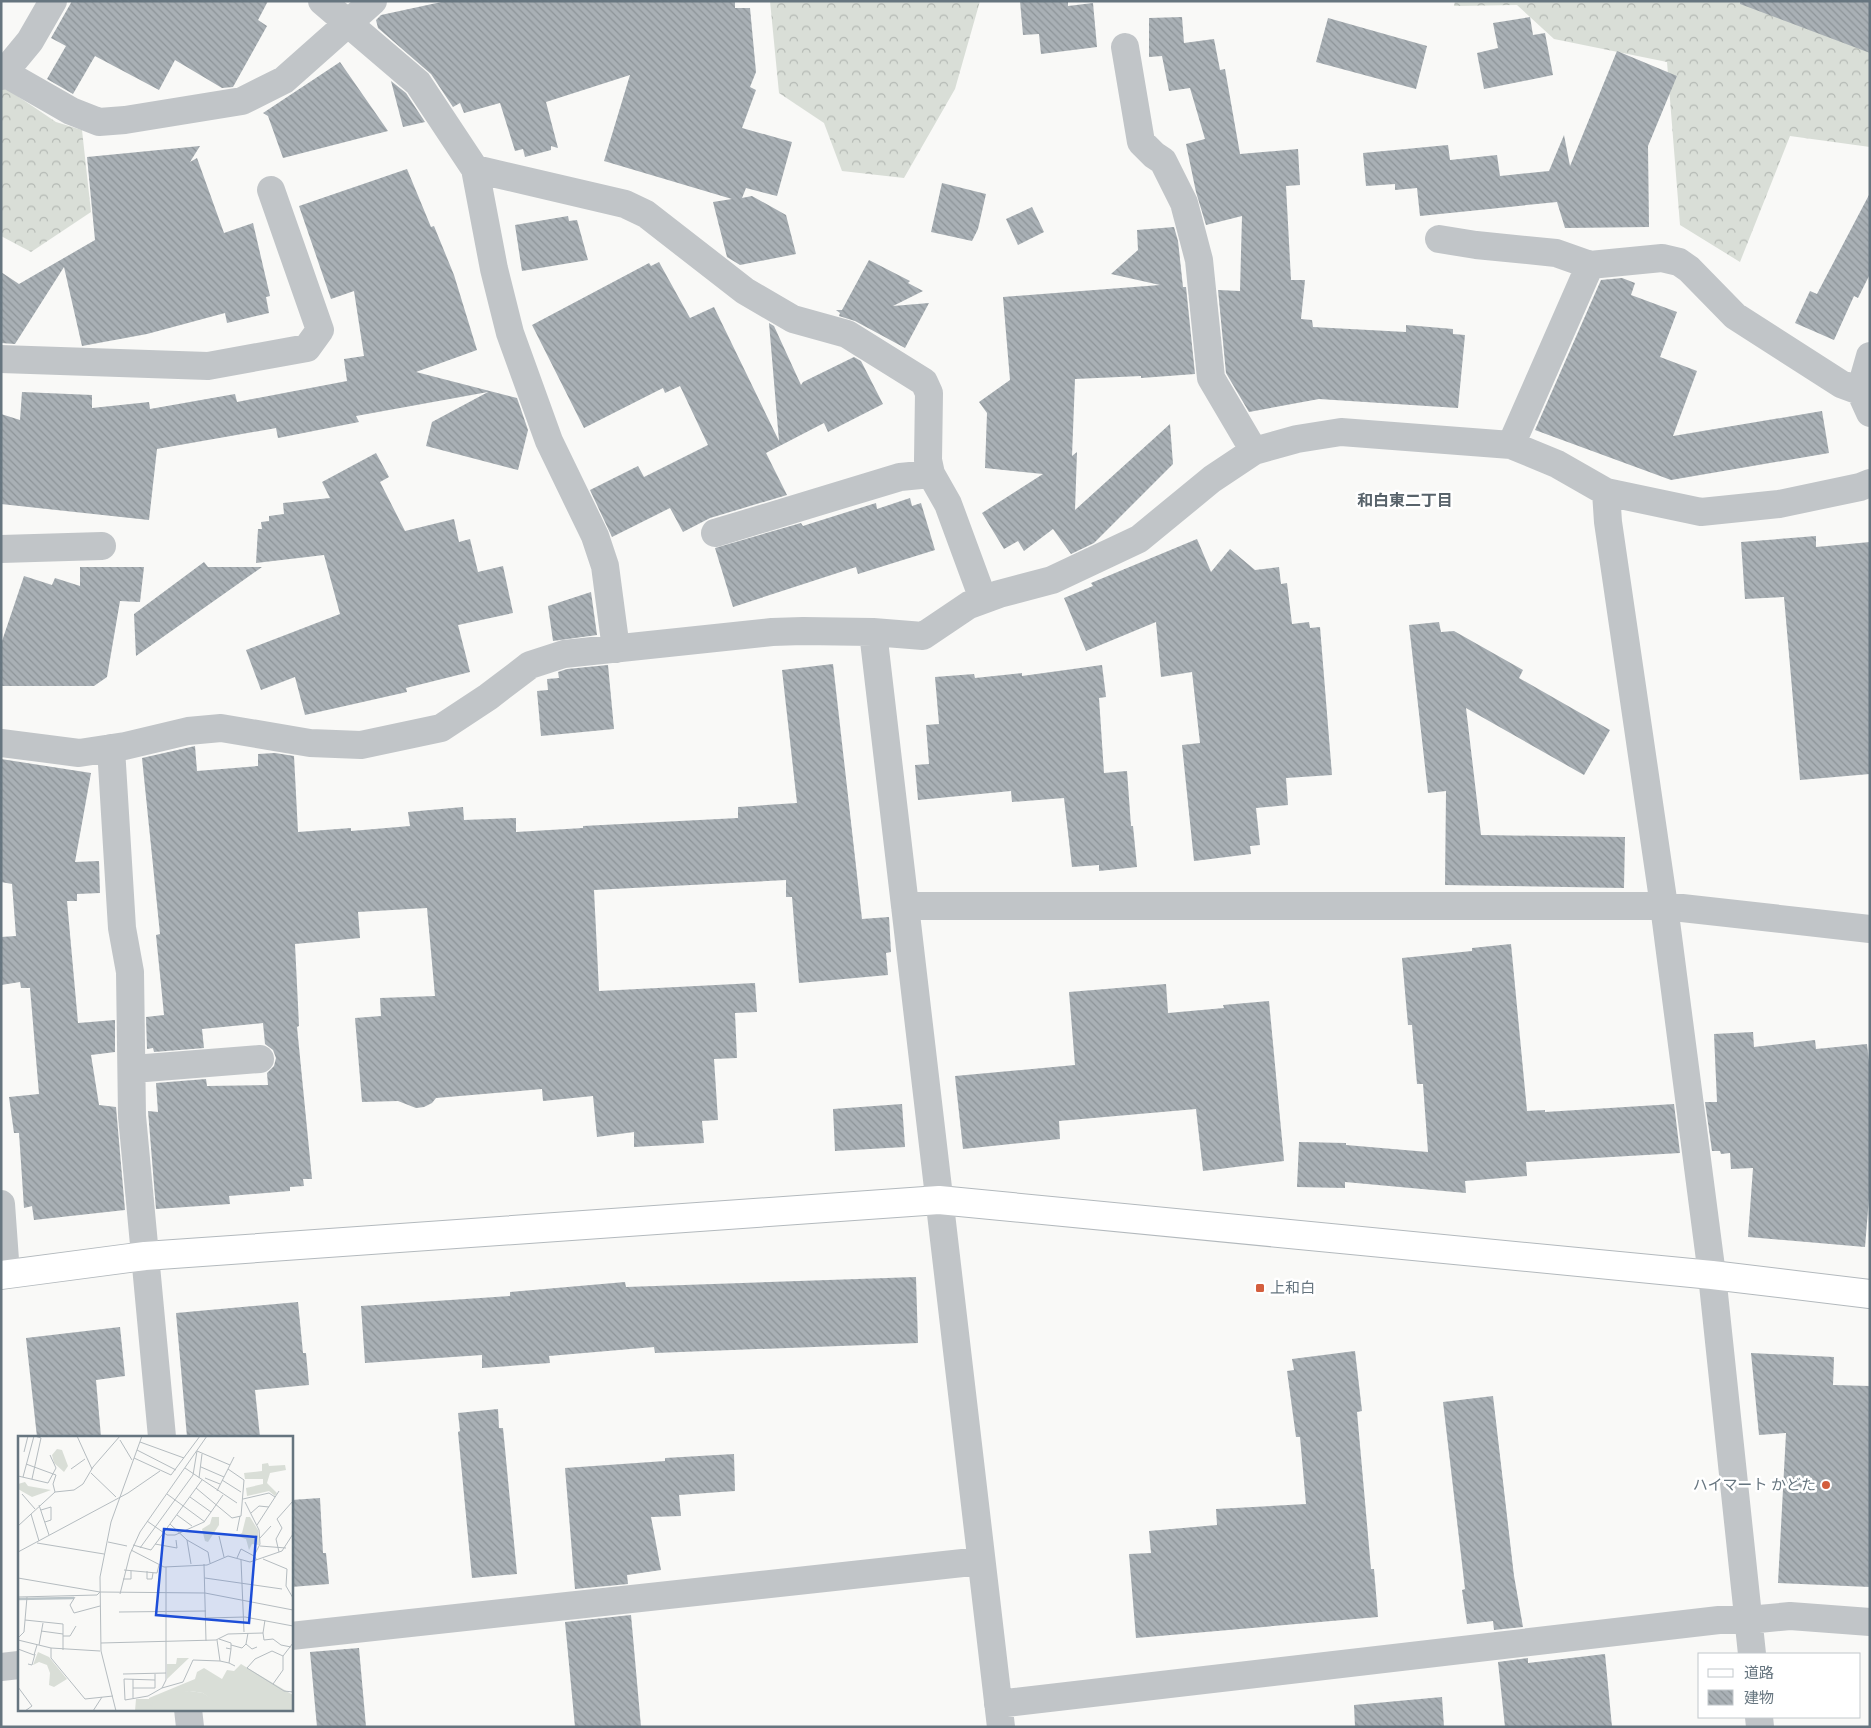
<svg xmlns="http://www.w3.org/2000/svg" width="1871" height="1728" font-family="'Fira Sans Condensed','Noto Sans JP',sans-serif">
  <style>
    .forest { fill: url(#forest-crowns) }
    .building { fill: url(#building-back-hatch) }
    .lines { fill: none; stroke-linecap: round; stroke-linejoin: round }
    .secondary-casing { stroke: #b3b9bd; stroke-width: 30 }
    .street { stroke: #c1c5c8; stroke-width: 28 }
    .secondary { stroke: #fff; stroke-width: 28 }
    .poi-dot { fill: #d35e3d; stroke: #fff; stroke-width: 2 }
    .labels { text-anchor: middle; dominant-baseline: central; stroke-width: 5; stroke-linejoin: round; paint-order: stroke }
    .poi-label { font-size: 15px; fill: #66757f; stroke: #fff; text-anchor: start }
    .neighbourhood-label { font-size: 16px; font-weight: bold; fill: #58636b; stroke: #fff }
    .inset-river { fill: none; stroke: #bac4c8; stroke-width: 2.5 }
    .inset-road { fill: none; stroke: #b5bcc0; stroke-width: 1 }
    .view { fill: #1d4ed8; fill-opacity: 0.15; stroke: #1d4ed8; stroke-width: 2.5 }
    .inset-edge { fill: none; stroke: #66757f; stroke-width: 2.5 }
  </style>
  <defs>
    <pattern id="forest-crowns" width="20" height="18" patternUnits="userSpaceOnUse" patternTransform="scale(1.25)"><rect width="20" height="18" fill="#d9ded7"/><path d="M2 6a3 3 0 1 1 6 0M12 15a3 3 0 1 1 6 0" fill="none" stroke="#b4b9b4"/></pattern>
    <pattern id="building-back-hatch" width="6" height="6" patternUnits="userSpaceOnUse" patternTransform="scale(1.25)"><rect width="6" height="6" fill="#a9b0b5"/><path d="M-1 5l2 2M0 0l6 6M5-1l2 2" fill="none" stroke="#8d9498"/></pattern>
  </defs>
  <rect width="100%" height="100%" fill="#f9f9f7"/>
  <path class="forest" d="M 770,1 L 980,1 L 955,89 L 904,178 L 842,171 L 824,123 L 779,93 Z
    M 1455,1 L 1870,1 L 1870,147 L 1790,136 L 1740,262 L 1680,225 L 1667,62 L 1554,39 L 1517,5 L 1454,6 Z
    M 1,85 L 56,122 L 82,130 L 91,212 L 31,252 L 1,236 Z"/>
  <path class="building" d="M 72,1 L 268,1 L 258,20 L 267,26 L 233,87 L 222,88 L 175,60 L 159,90 L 95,56 L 73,94 L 47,79 L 66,46 L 51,38 Z
    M 446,1 L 735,1 L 735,8 L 750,8 L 756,72 L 750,87 L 756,90 L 742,128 L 792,142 L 777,196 L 746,188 L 742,198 L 752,196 L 786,215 L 796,254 L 740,265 L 727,257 L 713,202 L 732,199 L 604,161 L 630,75 L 546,102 L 558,148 L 551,146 L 551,150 L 525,157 L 523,149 L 515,151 L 500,103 L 464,113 L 460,103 L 453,107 L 431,74 L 378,28 L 376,20 L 381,15 Z
    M 1020,1 L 1068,1 L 1068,6 L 1093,3 L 1097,47 L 1041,54 L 1039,34 L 1023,35 Z
    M 1740,1 L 1870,1 L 1870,53 L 1740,4 Z
    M 1182,17 L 1184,43 L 1214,39 L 1220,70 L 1225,69 L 1240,154 L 1298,149 L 1300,185 L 1286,186 L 1291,280 L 1305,280 L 1301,319 L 1312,320 L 1313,327 L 1406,332 L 1406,325 L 1453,329 L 1453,334 L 1465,335 L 1458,408 L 1319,399 L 1249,412 L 1226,373 L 1218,290 L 1240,291 L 1242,216 L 1206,225 L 1196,192 L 1186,144 L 1205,139 L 1190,88 L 1169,91 L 1162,56 L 1149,57 L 1149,18 Z
    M 1530,17 L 1533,35 L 1545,33 L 1553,75 L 1484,89 L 1477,53 L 1498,48 L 1493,23 Z
    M 1328,18 L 1427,46 L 1416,89 L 1316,62 Z
    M 1617,51 L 1677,76 L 1648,146 L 1649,227 L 1565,228 L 1557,202 L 1420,216 L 1417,188 L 1395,190 L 1395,184 L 1366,186 L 1363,153 L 1448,145 L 1450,160 L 1497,155 L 1500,176 L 1549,171 L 1564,135 L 1570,166 Z
    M 340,62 L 388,131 L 283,158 L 268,116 L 263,113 Z
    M 391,81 L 406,93 L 425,122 L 403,127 Z
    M 200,146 L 190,162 L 197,158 L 224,233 L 253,223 L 270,296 L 266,297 L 269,313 L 227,323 L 225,313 L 147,334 L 82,346 L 64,267 L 15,344 L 1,343 L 1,272 L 19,284 L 95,240 L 87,157 Z
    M 407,169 L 431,227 L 434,226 L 454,275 L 477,350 L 416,372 L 517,398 L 528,430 L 518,470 L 426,446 L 432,422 L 488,392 L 356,416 L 359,422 L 278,438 L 276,428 L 157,449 L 149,520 L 1,504 L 1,414 L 20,420 L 22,392 L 92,395 L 92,408 L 149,402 L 150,409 L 235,394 L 237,402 L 347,381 L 344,359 L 364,356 L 354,291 L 331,299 L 299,206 Z
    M 942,183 L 986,194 L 978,229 L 972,241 L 931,232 Z
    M 1870,193 L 1870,274 L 1858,298 L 1854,296 L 1834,340 L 1795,323 L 1810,291 L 1817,294 Z
    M 1032,207 L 1044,232 L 1018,245 L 1006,219 Z
    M 568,216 L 569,221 L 577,220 L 588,260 L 522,271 L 515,225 Z
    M 1174,227 L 1178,241 L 1183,287 L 1186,287 L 1195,374 L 1141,378 L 1141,376 L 1075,379 L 1072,456 L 1077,452 L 1075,510 L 1170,424 L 1173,464 L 1094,543 L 1071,554 L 1053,529 L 1024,551 L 1018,541 L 1004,549 L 982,513 L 1043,474 L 985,468 L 987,413 L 979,402 L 1010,380 L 1003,297 L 1160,285 L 1111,274 L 1138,250 L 1137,230 Z
    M 869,260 L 910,281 L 908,283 L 923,291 L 893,306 L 929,303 L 905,348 L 855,321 L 839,316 L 840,313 L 836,310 L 842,310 Z
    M 659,262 L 690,318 L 714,307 L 779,441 L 769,323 L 774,326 L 801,385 L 803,382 L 854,357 L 861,361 L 883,404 L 828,432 L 824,423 L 766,453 L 787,495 L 710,518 L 683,532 L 670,508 L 612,537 L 590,490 L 638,466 L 644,477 L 708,445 L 680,386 L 665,393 L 663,388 L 584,428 L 532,325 L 649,263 L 651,266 Z
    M 1622,278 L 1635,283 L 1631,295 L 1677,312 L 1660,357 L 1697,371 L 1673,436 L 1822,411 L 1829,453 L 1671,480 L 1535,430 L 1601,280 Z
    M 376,453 L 389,477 L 380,482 L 405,531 L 454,519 L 459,542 L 470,539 L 478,572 L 503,566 L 513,613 L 458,625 L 470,672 L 406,688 L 407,692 L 305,715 L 295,677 L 261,690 L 246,650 L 340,614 L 324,555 L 256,563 L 258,529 L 262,529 L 261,522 L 269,521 L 269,516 L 284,514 L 283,503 L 330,498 L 322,482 Z
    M 910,498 L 912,506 L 921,503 L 935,550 L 858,574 L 856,567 L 733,607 L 715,548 L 801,523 L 803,526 L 809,524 L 876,503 L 877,509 Z
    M 1816,536 L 1816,547 L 1870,542 L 1870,774 L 1800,780 L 1784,597 L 1745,599 L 1741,542 Z
    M 1197,539 L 1211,572 L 1230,549 L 1255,570 L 1279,567 L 1281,584 L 1287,583 L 1292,624 L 1309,622 L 1310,628 L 1320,627 L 1332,775 L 1286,778 L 1288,805 L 1256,808 L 1260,845 L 1250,846 L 1251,854 L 1194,861 L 1182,745 L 1200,743 L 1192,672 L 1161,677 L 1156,622 L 1086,651 L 1064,598 L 1093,586 L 1091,583 Z
    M 204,562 L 208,567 L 262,567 L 136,656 L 134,614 Z
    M 80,567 L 144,567 L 140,602 L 120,601 L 107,677 L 94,686 L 1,686 L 1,644 L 24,576 L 52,585 L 55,578 L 80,586 Z
    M 591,592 L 597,635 L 553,641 L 548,606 Z
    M 1439,622 L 1441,632 L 1454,631 L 1523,670 L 1519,678 L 1610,730 L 1584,775 L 1466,708 L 1481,835 L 1625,837 L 1624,888 L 1445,885 L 1446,791 L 1428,793 L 1409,625 Z
    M 833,664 L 862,919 L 889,917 L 891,952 L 886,953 L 888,975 L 799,983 L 792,897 L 786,897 L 786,880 L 594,890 L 599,991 L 755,983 L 757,1012 L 735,1013 L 737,1058 L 714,1059 L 718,1120 L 702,1121 L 704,1143 L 634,1147 L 634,1132 L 597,1137 L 593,1096 L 543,1101 L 542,1089 L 436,1098 L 432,1103 L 424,1107 L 416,1108 L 398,1101 L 362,1102 L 355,1018 L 381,1016 L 380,998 L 435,996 L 427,908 L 358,912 L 360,938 L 295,944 L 299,1026 L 297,1027 L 312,1179 L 303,1179 L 304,1186 L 290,1187 L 290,1191 L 229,1196 L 230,1204 L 156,1209 L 148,1111 L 158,1112 L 156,1083 L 206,1079 L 207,1086 L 268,1085 L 267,1073 L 274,1066 L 276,1058 L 273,1050 L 265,1044 L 263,1023 L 202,1029 L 204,1048 L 154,1052 L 153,1048 L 147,1049 L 146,1017 L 164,1015 L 156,935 L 160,934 L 142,758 L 195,746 L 197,771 L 258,766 L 258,754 L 275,753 L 294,756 L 298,832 L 351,828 L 351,831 L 410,826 L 408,812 L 463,807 L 464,820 L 516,818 L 516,832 L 583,828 L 583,826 L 738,818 L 738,807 L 797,803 L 782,670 Z
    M 608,665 L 614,729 L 541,736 L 537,691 L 548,690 L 547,679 L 559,678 L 558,672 L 567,669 Z
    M 1102,665 L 1106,697 L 1099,698 L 1104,773 L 1127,771 L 1131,826 L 1133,826 L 1137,867 L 1099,871 L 1099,865 L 1072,867 L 1064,798 L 1012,802 L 1011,791 L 918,800 L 915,765 L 929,764 L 926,725 L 939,724 L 935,677 L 974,674 L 975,678 L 1022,673 L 1022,676 Z
    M 1,759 L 91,773 L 75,862 L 99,861 L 100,893 L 77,894 L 77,901 L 67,901 L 78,1023 L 115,1020 L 115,1052 L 91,1055 L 99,1105 L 116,1107 L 125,1210 L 34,1220 L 32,1206 L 24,1208 L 19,1133 L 14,1133 L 9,1097 L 39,1094 L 30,988 L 21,988 L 20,982 L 1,985 L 1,937 L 16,936 L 12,884 L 1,882 Z
    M 1511,944 L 1527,1111 L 1545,1110 L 1545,1112 L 1674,1104 L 1680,1153 L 1526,1162 L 1527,1176 L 1465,1181 L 1466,1193 L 1345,1182 L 1345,1188 L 1297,1187 L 1299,1142 L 1346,1143 L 1346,1145 L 1428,1152 L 1423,1084 L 1417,1084 L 1412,1025 L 1408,1025 L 1402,958 L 1472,951 L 1472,948 Z
    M 1166,984 L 1168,1013 L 1224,1008 L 1223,1005 L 1269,1001 L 1284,1161 L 1203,1171 L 1196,1109 L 1059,1121 L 1060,1139 L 963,1149 L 955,1076 L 1075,1065 L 1069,992 Z
    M 1753,1032 L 1754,1047 L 1815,1040 L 1816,1049 L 1867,1044 L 1870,1071 L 1870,1186 L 1865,1247 L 1748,1237 L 1753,1168 L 1731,1169 L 1730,1153 L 1721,1154 L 1720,1151 L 1712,1151 L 1705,1102 L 1717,1102 L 1714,1034 Z
    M 902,1104 L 905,1147 L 835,1151 L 833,1109 Z
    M 916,1277 L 918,1343 L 655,1353 L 654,1347 L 549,1356 L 550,1363 L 482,1368 L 482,1355 L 365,1363 L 361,1306 L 510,1296 L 510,1292 L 625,1282 L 626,1287 Z
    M 298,1302 L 303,1353 L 306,1353 L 309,1385 L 255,1390 L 260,1437 L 187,1437 L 176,1313 Z
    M 120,1327 L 125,1376 L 96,1380 L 101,1437 L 37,1437 L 26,1338 Z
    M 1355,1351 L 1362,1411 L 1357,1412 L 1371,1569 L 1374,1569 L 1378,1617 L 1136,1638 L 1129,1554 L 1151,1553 L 1149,1531 L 1217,1525 L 1216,1509 L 1306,1504 L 1300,1437 L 1296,1437 L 1287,1371 L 1294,1370 L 1292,1359 Z
    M 1751,1353 L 1834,1357 L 1833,1385 L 1870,1386 L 1870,1587 L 1778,1583 L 1786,1433 L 1759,1435 Z
    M 1493,1396 L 1514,1576 L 1523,1627 L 1494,1630 L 1493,1621 L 1467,1624 L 1462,1590 L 1465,1589 L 1443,1402 Z
    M 498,1409 L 499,1428 L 503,1428 L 517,1574 L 472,1578 L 458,1432 L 460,1431 L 458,1413 Z
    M 734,1454 L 735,1491 L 679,1495 L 681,1516 L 651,1517 L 661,1570 L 627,1575 L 628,1584 L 575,1589 L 565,1468 L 665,1461 L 665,1458 Z
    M 320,1498 L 323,1553 L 326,1553 L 329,1584 L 291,1587 L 291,1500 Z
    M 631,1615 L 641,1727 L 575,1727 L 565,1622 Z
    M 359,1648 L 366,1727 L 317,1727 L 310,1652 Z
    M 1605,1654 L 1612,1727 L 1505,1727 L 1498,1662 L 1528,1658 L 1528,1663 Z
    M 1442,1697 L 1444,1727 L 1355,1727 L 1354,1705 Z"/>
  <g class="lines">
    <defs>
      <path id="secondary" d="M 1,1275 L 145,1256 L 939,1200 L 1712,1275 L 1870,1294"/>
    </defs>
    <use href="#secondary" class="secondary-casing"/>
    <path class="street" d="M 322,1 L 418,83 L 475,169 L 625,204 L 646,214 L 745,291 L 793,319 L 847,334 L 924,382 L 929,393 L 928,460 L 931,474 L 948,504 L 983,599
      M 1125,47 L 1141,142 L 1154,155 L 1163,161 L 1184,203 L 1199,260 L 1211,378 L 1254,451
      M 1,71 L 71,111 L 99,122 L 125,120 L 242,101 L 284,80 L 373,1
      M 1,76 L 30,41 L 53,1
      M 475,169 L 494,269 L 510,333 L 549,441 L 595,536 L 605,566 L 616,649
      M 1439,239 L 1476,245 L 1556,253 L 1590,265
      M 1870,356 L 1860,391 L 1870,413
      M 1,359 L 208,366 L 307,348 L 320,330 L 271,190
      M 1511,445 L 1590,265 L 1662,258 L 1679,262 L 1689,269 L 1735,316 L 1841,384 L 1860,391
      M 1606,492 L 1608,522 L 1664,906 L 1712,1275 L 1752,1654
      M 715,533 L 900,477 L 931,474
      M 1,549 L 102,546
      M 873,632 L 1001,1727
      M 1,743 L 79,753 L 125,746 L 188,731 L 221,728 L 310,743 L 361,745 L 441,728 L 488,697 L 530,665 L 564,654 L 772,632 L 803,631 L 873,632 L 923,636 L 969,605 L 999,594 L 1052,580 L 1139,539 L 1212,479 L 1254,451 L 1297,439 L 1341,432 L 1511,445 L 1557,464 L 1606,492 L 1701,512 L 1779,504 L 1860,487 L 1870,483
      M 111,748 L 122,928 L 130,972 L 132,1116 L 162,1437
      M 905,906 L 1664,906 L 1870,929
      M 133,1069 L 260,1059
      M 1,1204 L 6,1274
      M 291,1636 L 981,1561
      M 1,1667 L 19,1665
      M 998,1704 L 1719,1620 L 1748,1620 L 1790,1616 L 1870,1622
      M 188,1709 L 190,1727
      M 1759,1717 L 1760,1727"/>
    <use href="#secondary" class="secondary"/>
  </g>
  <g class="poi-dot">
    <rect x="1255" y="1283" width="10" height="10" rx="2.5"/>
    <circle cx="1826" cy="1485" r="5"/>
  </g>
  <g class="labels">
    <g class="poi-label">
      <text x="1270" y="1288">上和白</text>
      <text x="1816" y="1485" text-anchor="end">ハイマート かどた</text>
    </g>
    <g class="neighbourhood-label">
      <text x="1405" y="500">和白東二丁目</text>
    </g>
  </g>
  <g transform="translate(18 1436)">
    <rect width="275" height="275" fill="#f9f9f7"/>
    <path d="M 172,255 L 185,257 L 212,275 L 117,275 L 118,263 L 133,263 L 148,256 Z" fill="#d9ded7"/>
    <path d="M 39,13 L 44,14 L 50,30 L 46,36 L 36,27 L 34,19 ZM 250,27 L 251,30 L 267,29 L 268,34 L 252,37 L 249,47 L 259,57 L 257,60 L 251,55 L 229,60 L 228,52 L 245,48 L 245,43 L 227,43 L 226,37 L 244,35 L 244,28 ZM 7,46 L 10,50 L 33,54 L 14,61 L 0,53 L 0,48 ZM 194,81 L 201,81 L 201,89 L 190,106 L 187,105 L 184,93 L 192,88 ZM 228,81 L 232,81 L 240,94 L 241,109 L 234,108 L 231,114 L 228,103 L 218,100 L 224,97 ZM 20,216 L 31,221 L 49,243 L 36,251 L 31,249 L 32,237 L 29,229 L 21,226 L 15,229 ZM 159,222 L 171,222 L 149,243 L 149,228 L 158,228 ZM 223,228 L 275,259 L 275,275 L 208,275 L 185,257 L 172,255 L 139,261 L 134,268 L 140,275 L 131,268 L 131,262 L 177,243 L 179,236 L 186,232 L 204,243 L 209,234 L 216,235 Z" fill="#d9ded7"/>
    <path class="inset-river" d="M 0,163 L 56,162"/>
    <path class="inset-road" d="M 59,0 L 74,33M 102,4 L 114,24M 122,6 L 166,22M 119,14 L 158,34M 6,16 L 10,0M 116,22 L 153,39 L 182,0M 8,28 L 38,39 L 35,48 L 37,56M 183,31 L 206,41M 167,32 L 219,67M 53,33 L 67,23M 73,37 L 98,61M 0,40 L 30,47 L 38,32 L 32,19M 5,41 L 16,0M 181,42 L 184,18M 187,42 L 202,48M 14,43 L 23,2 L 17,0M 204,44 L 223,56M 178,52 L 214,82 L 223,80 L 226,44 L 210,33M 199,55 L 216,21M 4,58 L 17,73M 149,58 L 187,86M 172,61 L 193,76M 225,63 L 251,57 L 257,61M 227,66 L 241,94 L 242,108 L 236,120 L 239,124M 21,69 L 31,99M 23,74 L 33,71 L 33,84 L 27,86M 233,77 L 241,70 L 251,71M 13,78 L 21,105M 159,79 L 174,90M 129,85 L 149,99 L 157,99 L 186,86 L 205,59M 152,88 L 169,104 L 190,116 L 192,127M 239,89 L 261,55M 0,90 L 37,56 L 56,54 L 65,48 L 75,31 L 102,0M 219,95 L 222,80M 201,100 L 206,121M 242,102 L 253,90M 169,104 L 173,128M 90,106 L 109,110M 19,107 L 86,118M 137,108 L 159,112 L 158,104M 115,109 L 133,114 L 184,44M 242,110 L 268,112M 122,112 L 175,39 L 179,15 L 212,29M 113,114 L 146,131 L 189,129 L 210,120 L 232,126 L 264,115 L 275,98M 0,116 L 110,57 L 142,35M 261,116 L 258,103 L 264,92 L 259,83 L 275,65M 219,122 L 223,113 L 236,120M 245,123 L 269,133 L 268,150 L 275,162M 223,124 L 226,196M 186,128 L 188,205M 106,134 L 139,137 L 141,129M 129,135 L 129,143 L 134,143 L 135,137M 0,142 L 82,156M 187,142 L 264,153M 105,143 L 113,143 L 113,135M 102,158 L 112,118 L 122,96 L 189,0M 0,161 L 79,159 L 82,156 L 187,157 L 275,174M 57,161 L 52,169 L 56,177 L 82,170M 101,176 L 188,175M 188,182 L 227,181 L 275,190M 7,184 L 45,188 L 45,214M 23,195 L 45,198M 230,197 L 228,208 L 234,213 L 239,211M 245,197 L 246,204 L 255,203 L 263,209 L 273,211M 45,200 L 52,200 L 58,190M 0,202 L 6,196 L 9,161M 201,203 L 213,207 L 213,213 L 208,212M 0,204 L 33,212 L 82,215M 199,204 L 202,225 L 211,227M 83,207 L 198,204 L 210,198 L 245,197 L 247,184M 21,209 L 25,187M 213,209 L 224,212 L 228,208M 33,212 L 33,222 L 67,263 L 95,260M 0,213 L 16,219 L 19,209M 213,213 L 211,227 L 217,230M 265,220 L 254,215 L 237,223 L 229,232 L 266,255 L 275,256M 10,228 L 14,229 L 17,218M 105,238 L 148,237M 115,243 L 115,262M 137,244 L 106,243 L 107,264 L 130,260 L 144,252 L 148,244 L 148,131M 255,248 L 265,234 L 265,220 L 275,207M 0,251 L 14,270 L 7,275M 115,252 L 137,252 L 137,238M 144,252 L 165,246 L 175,224 L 202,225M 75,275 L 84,261M 98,275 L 83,215 L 82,141 L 93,86 L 124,0"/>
    <path class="view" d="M 146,93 L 238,101 L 231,187 L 138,179 Z"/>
    <rect width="275" height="275" class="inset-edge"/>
  </g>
  <rect width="1871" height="1728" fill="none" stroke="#66757f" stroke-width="5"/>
  <rect x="1698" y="1653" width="162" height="65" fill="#ffffff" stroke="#c2c8cc"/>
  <rect x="1708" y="1669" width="25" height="8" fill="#ffffff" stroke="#c2c8cc"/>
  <text x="1744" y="1678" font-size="15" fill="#66757f">道路</text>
  <rect x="1708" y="1690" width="25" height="15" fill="url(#building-back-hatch)" stroke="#c2c8cc"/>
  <text x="1744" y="1703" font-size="15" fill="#66757f">建物</text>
</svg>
